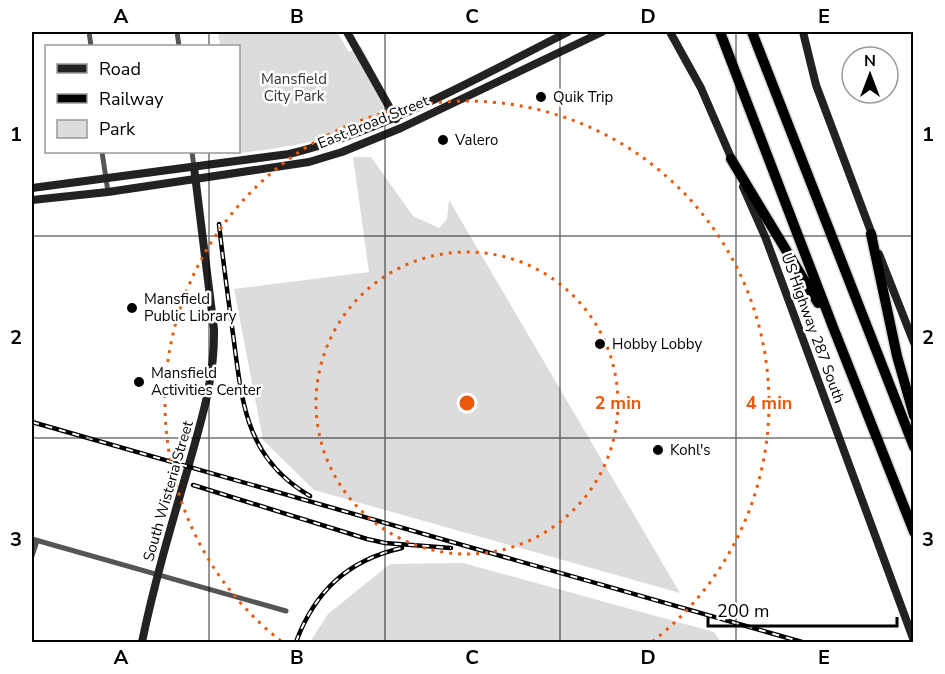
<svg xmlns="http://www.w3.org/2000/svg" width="945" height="674" font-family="'Nunito Sans',sans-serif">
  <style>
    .green { fill: #dcdcdc }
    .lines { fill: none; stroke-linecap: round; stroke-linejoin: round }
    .highway-casing { stroke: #dbdbdb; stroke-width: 13 }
    .street { stroke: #555; stroke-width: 5 }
    .secondary { stroke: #222; stroke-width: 8 }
    .highway { stroke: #000; stroke-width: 10 }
    .rail-casing { stroke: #000; stroke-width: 4.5 }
    .rail { stroke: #fff; stroke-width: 2; stroke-dasharray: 7; stroke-linecap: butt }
    .grid { fill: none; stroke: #000; stroke-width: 1.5; stroke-opacity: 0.55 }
    .ring { fill: none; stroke: #e8590c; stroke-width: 3; stroke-dasharray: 3 6 }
    .poi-dot { fill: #000; stroke: #fff; stroke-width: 2 }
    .labels { text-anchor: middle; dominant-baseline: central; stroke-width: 5; stroke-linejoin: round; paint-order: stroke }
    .park-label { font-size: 15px; fill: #333; stroke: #fff }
    .poi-label { font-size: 15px; fill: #000; stroke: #fff; text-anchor: start }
    .street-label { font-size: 15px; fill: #000; stroke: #fff }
    .centre { fill: #e8590c; stroke: #fff; stroke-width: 3 }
    .ring-label { font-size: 18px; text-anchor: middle; font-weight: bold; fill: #e8590c; stroke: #fff; stroke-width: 5; stroke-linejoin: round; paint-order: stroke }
    .neatline { fill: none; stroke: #000; stroke-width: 2 }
    .grid-label { font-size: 20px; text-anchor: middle; font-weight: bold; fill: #000 }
  </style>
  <rect width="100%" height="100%" fill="#fff"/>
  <path class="green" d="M 218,32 L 337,32 L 349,52 L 361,46 L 393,106 C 355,139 282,148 233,154 L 233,152 L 238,152 L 238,46 L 220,46 Z
    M 353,157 L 371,157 L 413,216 L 439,228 L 447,219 L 449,200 L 680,593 L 314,490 L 263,440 L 234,289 L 369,272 Z
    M 463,563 L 714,632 L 721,642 L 310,642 L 328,614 L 390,564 Z"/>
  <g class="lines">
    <defs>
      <path id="highway" d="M 720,32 L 833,327 L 914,532
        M 752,32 L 914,447
        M 731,159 L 818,303
        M 871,234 L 897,356 L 914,416"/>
    </defs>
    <use href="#highway" class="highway-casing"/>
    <path class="street" d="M 89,32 L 91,46
      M 177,32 L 179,46
      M 102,152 L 108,192
      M 192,152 L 194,167
      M 32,539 L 286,611
      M 32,556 L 37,541"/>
    <path class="secondary" d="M 347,32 L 396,119
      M 670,32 L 701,88 L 733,162
      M 803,32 L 816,85 L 873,237
      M 743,187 L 766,239 L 914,641
      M 32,188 L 289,154 C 387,130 478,77 568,32
      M 32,200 L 108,192 L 309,162 L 342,152 L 401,128 L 602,32
      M 879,254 L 914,343
      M 142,642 C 154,584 171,526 188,468 C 201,421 215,379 214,329 L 194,167"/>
    <use href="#highway" class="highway"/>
    <defs>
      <path id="rail" d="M 219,224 C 223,261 228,297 233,334 C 242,402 245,458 310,496
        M 32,422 L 802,642
        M 193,485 L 367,539 L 385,543 L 451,548
        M 296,642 C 315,591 348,560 402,548"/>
    </defs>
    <use href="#rail" class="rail-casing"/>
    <use href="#rail" class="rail"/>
  </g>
  <path class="grid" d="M 209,32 L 209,46M 385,32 L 385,642M 560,32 L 560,642M 736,32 L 736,642M 209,152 L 209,642M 32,236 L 914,236M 32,438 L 914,438"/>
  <g class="ring">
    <circle cx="467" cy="403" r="151"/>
    <path d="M281 641A302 302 0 1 1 653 641"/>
  </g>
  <g class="poi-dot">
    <circle cx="541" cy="97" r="6"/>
    <circle cx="443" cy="140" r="6"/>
    <circle cx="132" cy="308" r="6"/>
    <circle cx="600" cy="344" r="6"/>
    <circle cx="139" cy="382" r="6"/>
    <circle cx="658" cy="450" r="6"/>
  </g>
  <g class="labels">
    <g class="park-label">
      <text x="294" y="79">Mansfield<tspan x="294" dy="17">City Park</tspan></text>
    </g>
    <g class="poi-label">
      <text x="553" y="97">Quik Trip</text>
      <text x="455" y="140">Valero</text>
      <text x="144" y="299">Mansfield<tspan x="144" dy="17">Public Library</tspan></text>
      <text x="612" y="344">Hobby Lobby</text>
      <text x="151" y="373">Mansfield<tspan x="151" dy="17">Activities Center</tspan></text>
      <text x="670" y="450">Kohl's</text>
    </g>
    <g class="street-label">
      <text transform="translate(373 122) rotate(-22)">East Broad Street</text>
      <text transform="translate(813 328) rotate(70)">US Highway 287 South</text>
      <text transform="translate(168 491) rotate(-74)">South Wisteria Street</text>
    </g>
  </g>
  <circle cx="467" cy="403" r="9" class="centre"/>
  <g class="ring-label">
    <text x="618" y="409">2 min</text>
    <text x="769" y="409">4 min</text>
  </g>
  <rect width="945" height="674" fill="none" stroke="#ffffff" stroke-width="66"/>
  <rect x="45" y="45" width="195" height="108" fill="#ffffff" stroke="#999999" stroke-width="1.5"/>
  <rect x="57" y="64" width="30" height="9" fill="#222222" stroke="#999999" stroke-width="1.5"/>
  <text x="99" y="75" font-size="18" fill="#000000">Road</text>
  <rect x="57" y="94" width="30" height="9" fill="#000000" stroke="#999999" stroke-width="1.5"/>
  <text x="99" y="105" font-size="18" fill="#000000">Railway</text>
  <rect x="57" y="120" width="30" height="18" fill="#dcdcdc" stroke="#999999" stroke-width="1.5"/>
  <text x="99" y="135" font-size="18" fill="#000000">Park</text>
  <g transform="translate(870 75)"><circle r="28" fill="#ffffff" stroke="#999999" stroke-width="1.5"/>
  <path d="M0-4.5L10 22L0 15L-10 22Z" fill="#000000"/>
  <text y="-9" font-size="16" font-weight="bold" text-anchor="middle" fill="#000000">N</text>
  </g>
  <path d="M708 617v9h189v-9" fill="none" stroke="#000000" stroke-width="3"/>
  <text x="717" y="617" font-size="18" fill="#000000" stroke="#ffffff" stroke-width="4.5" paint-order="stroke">200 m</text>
  <rect x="33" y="33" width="879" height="608" class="neatline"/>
  <g class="grid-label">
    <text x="121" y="23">A</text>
    <text x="297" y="23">B</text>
    <text x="472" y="23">C</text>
    <text x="648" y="23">D</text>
    <text x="824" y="23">E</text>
    <text x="16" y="141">1</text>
    <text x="928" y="141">1</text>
    <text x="16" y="344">2</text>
    <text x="928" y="344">2</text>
    <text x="16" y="546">3</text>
    <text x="928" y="546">3</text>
    <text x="121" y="664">A</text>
    <text x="297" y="664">B</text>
    <text x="472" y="664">C</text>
    <text x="648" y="664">D</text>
    <text x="824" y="664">E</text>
  </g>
</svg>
